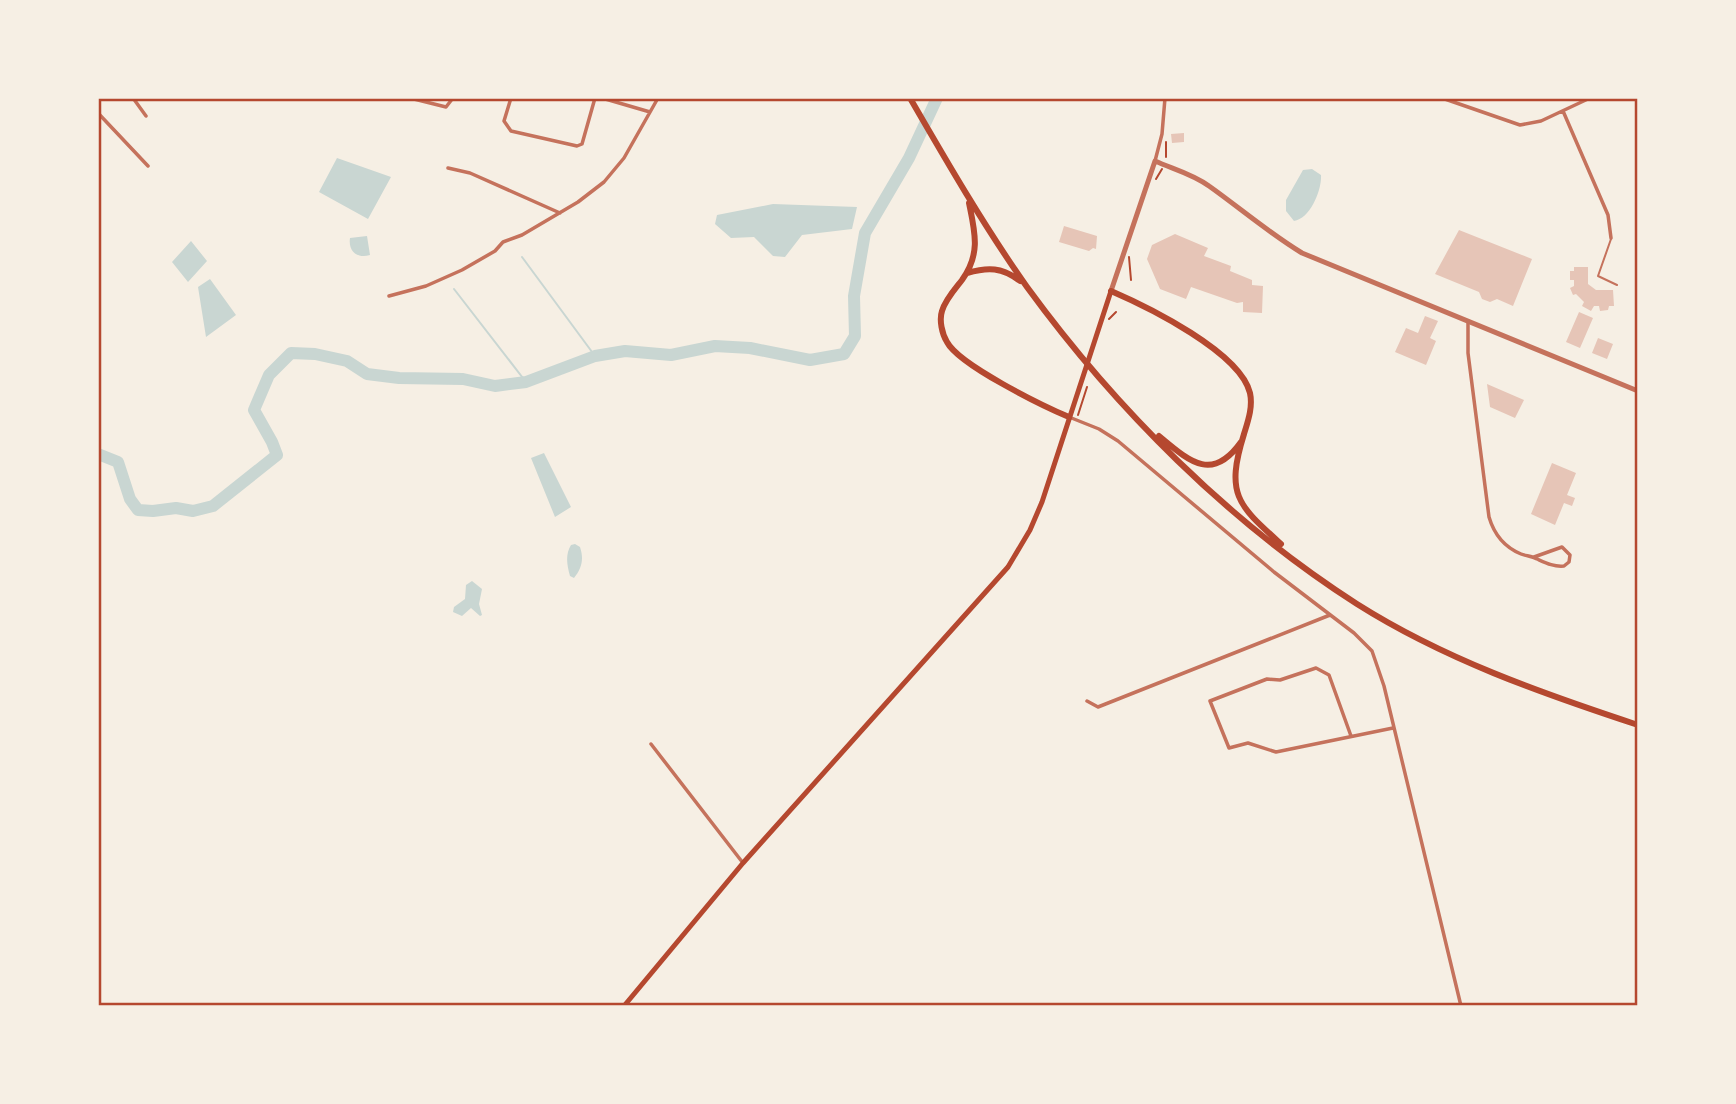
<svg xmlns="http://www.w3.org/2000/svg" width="1736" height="1104" font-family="'DejaVu Sans',sans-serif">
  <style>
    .water { fill: #c9d6d2 }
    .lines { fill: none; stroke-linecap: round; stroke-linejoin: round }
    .stream { stroke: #c9d6d2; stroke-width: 2 }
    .river { stroke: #c9d6d2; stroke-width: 12 }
    .building { fill: #e6c5b7 }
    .path { stroke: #b5482f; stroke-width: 2 }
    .service { stroke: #c5725c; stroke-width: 2 }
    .minor { stroke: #c5725c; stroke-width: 3.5 }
    .tertiary { stroke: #c5725c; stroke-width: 5 }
    .secondary { stroke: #b5482f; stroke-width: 5 }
    .primary { stroke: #b5482f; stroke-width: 6 }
    .neatline { fill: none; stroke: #b5482f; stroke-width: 2.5 }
  </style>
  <rect width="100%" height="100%" fill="#f6efe4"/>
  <path class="water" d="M 337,158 L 391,177 L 368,219 L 319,192 Z
    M 1312,169 L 1321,175 C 1322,190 1310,219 1294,221 L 1286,211 L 1286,200 L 1303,170 Z
    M 773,204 L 857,207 L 852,229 L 802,235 L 785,257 L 773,256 L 754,237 L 731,238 L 715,224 L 717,215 Z
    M 367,236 L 370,255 C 357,259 348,251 350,238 Z
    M 191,241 L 207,261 L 188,282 L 172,262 Z
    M 210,279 L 236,315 L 206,337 L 198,287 Z
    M 544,453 L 571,507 L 555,517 L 531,458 Z
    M 575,544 L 580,547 C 584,559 582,568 574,578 L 570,576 C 567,565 565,555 571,545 Z
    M 472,581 L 482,589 L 479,604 L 482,615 L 480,616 L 471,608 L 462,616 L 453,612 L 454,607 L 465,599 L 466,585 Z"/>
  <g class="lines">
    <path class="stream" d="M 522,257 L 595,356
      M 454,289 L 526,382"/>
    <path class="river" d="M 98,454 L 118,462 L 130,499 L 138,510 L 153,511 L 176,508 L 193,511 L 213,506 L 277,455 L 272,442 L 254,410 L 269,375 L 291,353 L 315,354 L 347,361 L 367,374 L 399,378 L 463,379 L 495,386 L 526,382 L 595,356 L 625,351 L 671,355 L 715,346 L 750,348 L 810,360 L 844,354 L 855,336 L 854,296 L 865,233 L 909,158 L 937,98"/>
  </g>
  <path class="building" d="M 1184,133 L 1184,142 L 1172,143 L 1171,134 Z
    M 1064,226 L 1097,236 L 1096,249 L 1093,248 L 1089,251 L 1059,242 Z
    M 1459,230 L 1532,259 L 1513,306 L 1497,299 L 1490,302 L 1482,299 L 1479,292 L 1435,274 Z
    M 1175,234 L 1208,248 L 1204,256 L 1231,266 L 1230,271 L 1252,280 L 1252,285 L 1263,286 L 1262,313 L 1243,312 L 1243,302 L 1237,303 L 1191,287 L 1186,299 L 1160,289 L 1147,259 L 1152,245 Z
    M 1574,267 L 1588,267 L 1588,284 L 1596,290 L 1613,290 L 1614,306 L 1609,306 L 1608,310 L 1600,311 L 1599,306 L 1594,306 L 1591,311 L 1582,306 L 1584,302 L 1576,294 L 1573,295 L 1570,288 L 1574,286 L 1574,280 L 1570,280 L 1570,271 L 1574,271 Z
    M 1579,312 L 1593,318 L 1580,348 L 1566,342 Z
    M 1425,316 L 1438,321 L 1430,338 L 1436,341 L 1426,365 L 1395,352 L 1406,328 L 1418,333 Z
    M 1598,338 L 1613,344 L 1607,359 L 1592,353 Z
    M 1487,384 L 1524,400 L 1515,418 L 1490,407 Z
    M 1552,463 L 1576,473 L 1567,495 L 1575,498 L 1572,506 L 1564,503 L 1555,525 L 1531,514 Z"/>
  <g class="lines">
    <path class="path" d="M 1166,157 L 1166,142
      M 1156,179 L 1162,169
      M 1129,257 L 1131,280
      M 1109,319 L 1116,312
      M 1078,415 L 1087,387"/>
    <path class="service" d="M 1611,239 L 1598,276 L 1617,285"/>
    <path class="minor" d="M 133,98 L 146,116
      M 410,98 L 446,107 L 453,98
      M 511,98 L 504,121 L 511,131 L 577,146 L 582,144 L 595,98
      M 602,98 L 650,112
      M 1442,98 L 1520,125 L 1541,121 L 1590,98
      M 1563,111 L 1608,215 L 1611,238
      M 98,113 L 148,166
      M 1155,161 L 1162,134 L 1165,98
      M 448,168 L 470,173 L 560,213
      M 389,296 L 426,286 L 462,270 L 495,251 L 503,242 L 522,235 L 578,202 L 604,182 L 624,158 L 658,98
      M 1468,321 L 1468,353 L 1489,517 C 1494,534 1504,547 1521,554 C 1526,556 1532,556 1537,559 C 1546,563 1554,567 1564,566 L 1569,562 L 1570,555 L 1562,547 L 1534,557
      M 1069,417 L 1099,429 L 1118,441 L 1274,572 L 1354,633 L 1372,651 L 1384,686 L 1461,1006
      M 1087,701 L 1098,707 L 1330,615
      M 1351,736 L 1329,675 L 1316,668 L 1280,680 L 1267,679 L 1210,701 L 1229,748 L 1248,743 L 1276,752 L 1393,728
      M 651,744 L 743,863"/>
    <path class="tertiary" d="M 1111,291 L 1155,161 C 1173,169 1193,174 1209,186 C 1240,208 1269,233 1302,253 L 1638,391"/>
    <path class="secondary" d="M 624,1006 L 743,863 L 1008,567 L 1030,530 L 1042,502 L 1111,291"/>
    <path class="primary" d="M 910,98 C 947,162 984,226 1027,287 C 1116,409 1229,522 1357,604 C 1444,659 1541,693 1638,725
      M 969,203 C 975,232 981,254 962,280 C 955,289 945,300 942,311 C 939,320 942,334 947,342 C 959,365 1043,406 1069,417
      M 967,273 C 988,267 1002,267 1020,281
      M 1111,291 C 1148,307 1240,352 1250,393 C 1253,407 1248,421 1244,434 C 1225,495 1238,505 1281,544
      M 1159,436 C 1189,461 1212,483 1241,442"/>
  </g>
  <rect width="1736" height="1104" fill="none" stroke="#f6efe4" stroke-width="200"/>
  <rect x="100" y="100" width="1536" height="904" class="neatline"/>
</svg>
